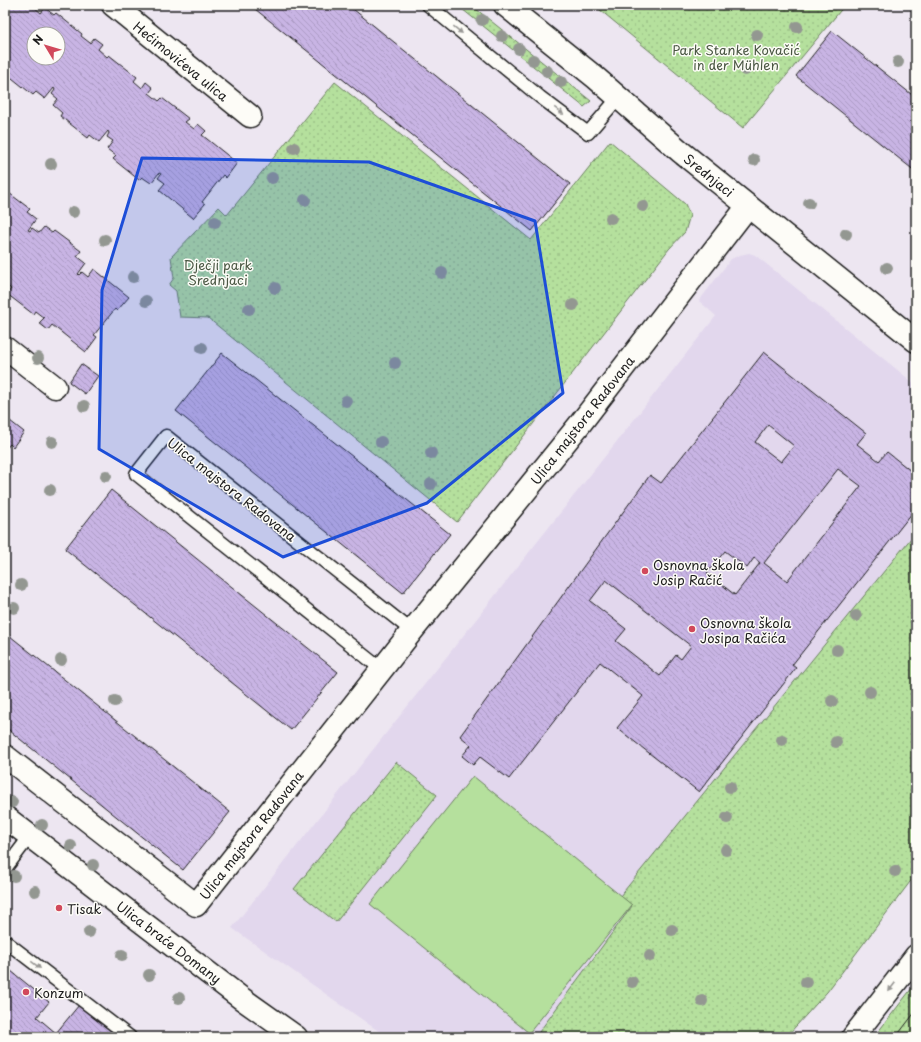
<svg xmlns="http://www.w3.org/2000/svg" width="921" height="1042" font-family="'Playpen Sans',sans-serif">
  <style>
    .built { fill: #e2d7ed }
    .grass { fill: url(#grass-dots); stroke: #687e5c }
    .pitch { fill: #b5e09d; stroke: #687e5c }
    .building { fill: url(#building-back-hatch); stroke: #1c1c1c; fill-rule: evenodd }
    .lines { fill: none; stroke-linecap: round; stroke-linejoin: round }
    .service-casing { stroke: #1c1c1c; stroke-width: 15 }
    .minor-casing { stroke: #1c1c1c; stroke-width: 25 }
    .tertiary-casing { stroke: #1c1c1c; stroke-width: 25 }
    .service { stroke: #fdfcf7; stroke-width: 12 }
    .minor { stroke: #fdfcf7; stroke-width: 22 }
    .tertiary { stroke: #fdfcf7; stroke-width: 22 }
    .tram { stroke: #1c1c1c; stroke-width: 1 }
    .tree { fill: #939791 }
    .oneway { fill: #989794 }
    .marked { fill: #1d4ed8; fill-opacity: 0.2; stroke: #1d4ed8; stroke-width: 3; stroke-linejoin: round }
    .poi-dot { fill: #d1495b; stroke: #fdfcf7; stroke-width: 1.5 }
    .labels { text-anchor: middle; dominant-baseline: central; stroke-width: 3; stroke-linejoin: round; paint-order: stroke }
    .park-label { font-size: 13px; fill: #4a5743; stroke: #fdfcf7 }
    .street-label { font-size: 13px; fill: #1c1c1c; stroke: #fdfcf7 }
    .poi-label { font-size: 13px; fill: #1c1c1c; stroke: #fdfcf7; text-anchor: start }
  </style>
  <defs>
    <pattern id="grass-dots" width="8" height="8" patternUnits="userSpaceOnUse"><rect width="8" height="8" fill="#b5e09d"/><path d="M2 2h.1M6 6h.1" fill="none" stroke="#9bc087" stroke-width="1.8" stroke-linecap="round"/></pattern>
    <pattern id="building-back-hatch" width="6" height="6" patternUnits="userSpaceOnUse"><rect width="6" height="6" fill="#c8b4e4"/><path d="M-1 5l2 2M0 0l6 6M5-1l2 2" fill="none" stroke="#ab9ac3"/></pattern>
  </defs>
  <rect width="100%" height="100%" fill="#ede6f1"/>
  <filter id="ink" filterUnits="userSpaceOnUse"><feTurbulence type="fractalNoise" baseFrequency=".025" numOctaves="2"/><feDisplacementMap in="SourceGraphic" scale="8" xChannelSelector="R" yChannelSelector="G"/><feConvolveMatrix kernelMatrix="1 2 1 2 8 2 1 2 1" color-interpolation-filters="sRGB"/></filter>
  <g filter="url(#ink)">
    <path class="built" d="M 749,253 L 755,255 L 916,385 L 916,874 L 827,992 L 786,1037 L 546,1037 L 539,1032 L 536,1037 L 387,1037 L 232,928 L 716,316 L 699,301 L 731,259 L 740,255 Z"/>
    <path class="grass" d="M 457,5 L 471,5 L 591,101 L 584,107 Z
      M 594,5 L 845,5 L 743,128 Z
      M 335,82 L 531,240 L 610,141 L 685,204 L 690,215 L 685,232 L 669,249 L 457,522 L 208,318 L 180,317 L 176,291 L 169,285 L 174,278 L 171,257 L 219,207 L 227,215 Z
      M 916,532 L 916,874 L 827,992 L 786,1037 L 546,1037 L 539,1032 L 632,906 L 620,896 Z
      M 396,762 L 437,795 L 336,922 L 294,889 Z
      M 916,983 L 916,1037 L 874,1037 Z"/>
    <path class="pitch" d="M 473,776 L 632,905 L 529,1033 L 370,904 Z"/>
    <path class="building" d="M 5,5 L 34,5 L 33,6 L 41,13 L 45,8 L 54,15 L 56,13 L 82,34 L 81,36 L 90,43 L 94,38 L 102,44 L 98,49 L 107,57 L 109,55 L 137,77 L 134,81 L 142,88 L 146,82 L 153,88 L 149,93 L 159,101 L 162,98 L 189,119 L 185,122 L 194,129 L 198,124 L 206,131 L 202,135 L 237,163 L 226,178 L 223,175 L 202,202 L 205,204 L 193,218 L 159,190 L 165,183 L 158,178 L 161,174 L 159,173 L 151,183 L 142,177 L 139,180 L 113,159 L 116,156 L 107,149 L 113,141 L 107,137 L 109,133 L 108,131 L 99,142 L 90,135 L 88,138 L 60,116 L 62,113 L 53,105 L 58,99 L 52,94 L 55,90 L 54,88 L 45,99 L 36,92 L 33,95 L 7,74 L 10,71 L 5,67 ZM 34,34 L 58,34 L 58,58 L 34,58 Z
      M 250,5 L 348,5 L 570,184 L 532,231 Z
      M 832,31 L 916,98 L 916,172 L 796,76 Z
      M 5,190 L 30,209 L 27,212 L 36,219 L 28,230 L 30,231 L 32,228 L 39,233 L 44,227 L 52,233 L 54,231 L 81,251 L 77,256 L 86,263 L 78,274 L 79,275 L 82,272 L 88,277 L 94,269 L 129,297 L 117,311 L 115,309 L 94,335 L 97,337 L 86,352 L 52,325 L 48,330 L 39,323 L 44,318 L 35,311 L 33,314 L 7,294 L 11,289 L 5,284 Z
      M 764,352 L 866,433 L 857,444 L 879,461 L 887,452 L 916,475 L 916,508 L 792,665 L 796,668 L 699,792 L 617,728 L 643,696 L 600,662 L 509,779 L 480,757 L 473,765 L 462,756 L 471,745 L 460,736 L 650,475 L 661,483 ZM 768,425 L 794,446 L 781,462 L 755,442 ZM 838,469 L 861,486 L 787,581 L 764,563 ZM 725,551 L 747,568 L 754,558 L 760,563 L 735,595 L 707,573 ZM 606,580 L 691,646 L 681,659 L 676,655 L 660,676 L 616,641 L 626,629 L 590,601 Z
      M 222,353 L 450,534 L 403,593 L 176,411 Z
      M 81,364 L 98,376 L 85,394 L 69,382 Z
      M 5,417 L 24,432 L 13,447 L 10,444 L 5,450 Z
      M 111,490 L 338,672 L 291,730 L 65,549 Z
      M 5,632 L 230,812 L 183,870 L 5,727 Z
      M 5,966 L 49,1002 L 37,1017 L 56,1033 L 79,1005 L 119,1037 L 5,1037 Z"/>
    <g class="lines">
      <defs>
        <path id="service" d="M 428,5 L 540,97 L 588,133 L 618,98
          M 381,669 L 136,474 L 166,436 L 412,631
          M 5,869 L 30,836
          M 5,941 L 130,1037"/>
        <path id="minor" d="M 113,5 L 250,116
          M 5,348 L 55,387
          M 5,756 L 196,905 L 412,631 L 580,424 L 748,206
          M 5,817 L 241,998 L 296,1037"/>
        <path id="tertiary" d="M 505,5 L 596,78 L 681,152 L 916,341
          M 853,1037 L 916,956"/>
      </defs>
      <use href="#service" class="service-casing"/>
      <use href="#minor" class="minor-casing"/>
      <use href="#tertiary" class="tertiary-casing"/>
      <use href="#service" class="service"/>
      <use href="#minor" class="minor"/>
      <use href="#tertiary" class="tertiary"/>
      <path class="tram" d="M 896,1037 L 916,1011"/>
    </g>
    <g class="tree">
      <circle cx="482" cy="20" r="6"/>
      <circle cx="797" cy="27" r="6"/>
      <circle cx="757" cy="35" r="6"/>
      <circle cx="502" cy="36" r="6"/>
      <circle cx="519" cy="49" r="6"/>
      <circle cx="533" cy="60" r="6"/>
      <circle cx="898" cy="62" r="6"/>
      <circle cx="745" cy="70" r="6"/>
      <circle cx="547" cy="71" r="6"/>
      <circle cx="561" cy="82" r="6"/>
      <circle cx="294" cy="148" r="6"/>
      <circle cx="754" cy="160" r="6"/>
      <circle cx="51" cy="164" r="6"/>
      <circle cx="272" cy="178" r="6"/>
      <circle cx="305" cy="200" r="6"/>
      <circle cx="809" cy="203" r="6"/>
      <circle cx="643" cy="206" r="6"/>
      <circle cx="73" cy="212" r="6"/>
      <circle cx="611" cy="218" r="6"/>
      <circle cx="215" cy="222" r="6"/>
      <circle cx="846" cy="234" r="6"/>
      <circle cx="105" cy="240" r="6"/>
      <circle cx="887" cy="268" r="6"/>
      <circle cx="442" cy="273" r="6"/>
      <circle cx="133" cy="277" r="6"/>
      <circle cx="275" cy="288" r="6"/>
      <circle cx="146" cy="301" r="6"/>
      <circle cx="573" cy="305" r="6"/>
      <circle cx="249" cy="309" r="6"/>
      <circle cx="202" cy="348" r="6"/>
      <circle cx="38" cy="358" r="6"/>
      <circle cx="395" cy="363" r="6"/>
      <circle cx="346" cy="401" r="6"/>
      <circle cx="84" cy="406" r="6"/>
      <circle cx="52" cy="442" r="6"/>
      <circle cx="381" cy="442" r="6"/>
      <circle cx="431" cy="453" r="6"/>
      <circle cx="106" cy="476" r="6"/>
      <circle cx="431" cy="484" r="6"/>
      <circle cx="50" cy="490" r="6"/>
      <circle cx="21" cy="585" r="6"/>
      <circle cx="14" cy="608" r="6"/>
      <circle cx="856" cy="616" r="6"/>
      <circle cx="837" cy="650" r="6"/>
      <circle cx="61" cy="660" r="6"/>
      <circle cx="870" cy="692" r="6"/>
      <circle cx="115" cy="701" r="6"/>
      <circle cx="832" cy="701" r="6"/>
      <circle cx="782" cy="740" r="6"/>
      <circle cx="836" cy="742" r="6"/>
      <circle cx="730" cy="787" r="6"/>
      <circle cx="12" cy="802" r="6"/>
      <circle cx="727" cy="818" r="6"/>
      <circle cx="42" cy="825" r="6"/>
      <circle cx="71" cy="846" r="6"/>
      <circle cx="726" cy="850" r="6"/>
      <circle cx="93" cy="865" r="6"/>
      <circle cx="895" cy="871" r="6"/>
      <circle cx="14" cy="876" r="6"/>
      <circle cx="35" cy="891" r="6"/>
      <circle cx="672" cy="930" r="6"/>
      <circle cx="89" cy="932" r="6"/>
      <circle cx="122" cy="955" r="6"/>
      <circle cx="650" cy="956" r="6"/>
      <circle cx="149" cy="975" r="6"/>
      <circle cx="632" cy="982" r="6"/>
      <circle cx="806" cy="982" r="6"/>
      <circle cx="179" cy="998" r="6"/>
      <circle cx="702" cy="1001" r="6"/>
    </g>
    <defs><path id="oneway-solid" d="M-6-.8H1V-3.2L6.5 0L1 3.2V.8H-6Z"/></defs>
    <g class="oneway">
      <use href="#oneway-solid" transform="translate(458 30) rotate(39)"/>
      <use href="#oneway-solid" transform="translate(559 111) rotate(37)"/>
      <use href="#oneway-solid" transform="translate(36 965) rotate(38)"/>
      <use href="#oneway-solid" transform="translate(892 987) rotate(127)"/>
    </g>
  </g>
  <path class="marked" d="M 142,158 L 369,162 L 535,221 L 563,393 L 427,503 L 283,557 L 99,449 L 102,290 Z"/>
  <g class="poi-dot">
    <circle cx="645" cy="571" r="4"/>
    <circle cx="692" cy="629" r="4"/>
    <circle cx="59" cy="908" r="4"/>
    <circle cx="26" cy="992" r="4"/>
  </g>
  <g class="labels">
    <g class="park-label">
      <text x="736" y="49">Park Stanke Kovačić<tspan x="736" dy="15">in der Mühlen</tspan></text>
      <text x="218" y="264">Dječji park<tspan x="218" dy="15">Srednjaci</tspan></text>
    </g>
    <g class="street-label">
      <text transform="translate(181 61) rotate(39)">Hećimovićeva ulica</text>
      <text transform="translate(709 175) rotate(39)">Srednjaci</text>
      <text transform="translate(582 420) rotate(-52)">Ulica majstora Radovana</text>
      <text transform="translate(232 489) rotate(38)">Ulica majstora Radovana</text>
      <text transform="translate(251 835) rotate(-52)">Ulica majstora Radovana</text>
      <text transform="translate(169 942) rotate(37)">Ulica braće Domany</text>
    </g>
    <g class="poi-label">
      <text x="653" y="564">Osnovna škola<tspan x="653" dy="15">Josip Račić</tspan></text>
      <text x="700" y="622">Osnovna škola<tspan x="700" dy="15">Josipa Račića</tspan></text>
      <text x="67" y="908">Tisak</text>
      <text x="34" y="992">Konzum</text>
    </g>
  </g>
  <rect width="921" height="1042" fill="none" stroke="#fdfcf7" stroke-width="20"/>
  <rect x="10" y="10" width="901" height="1022" fill="none" stroke="#1c1c1c" stroke-width="1.5" filter="url(#ink)"/>
  <g transform="translate(46 46) rotate(308)"><circle r="19" fill="#fdfcf7" stroke="#a3a29f"/>
  <path d="M0-3L7 15L0 10L-7 15Z" fill="#d1495b"/>
  <text y="-6" font-size="11" font-weight="bold" text-anchor="middle" fill="#1c1c1c">N</text>
  </g>
</svg>
